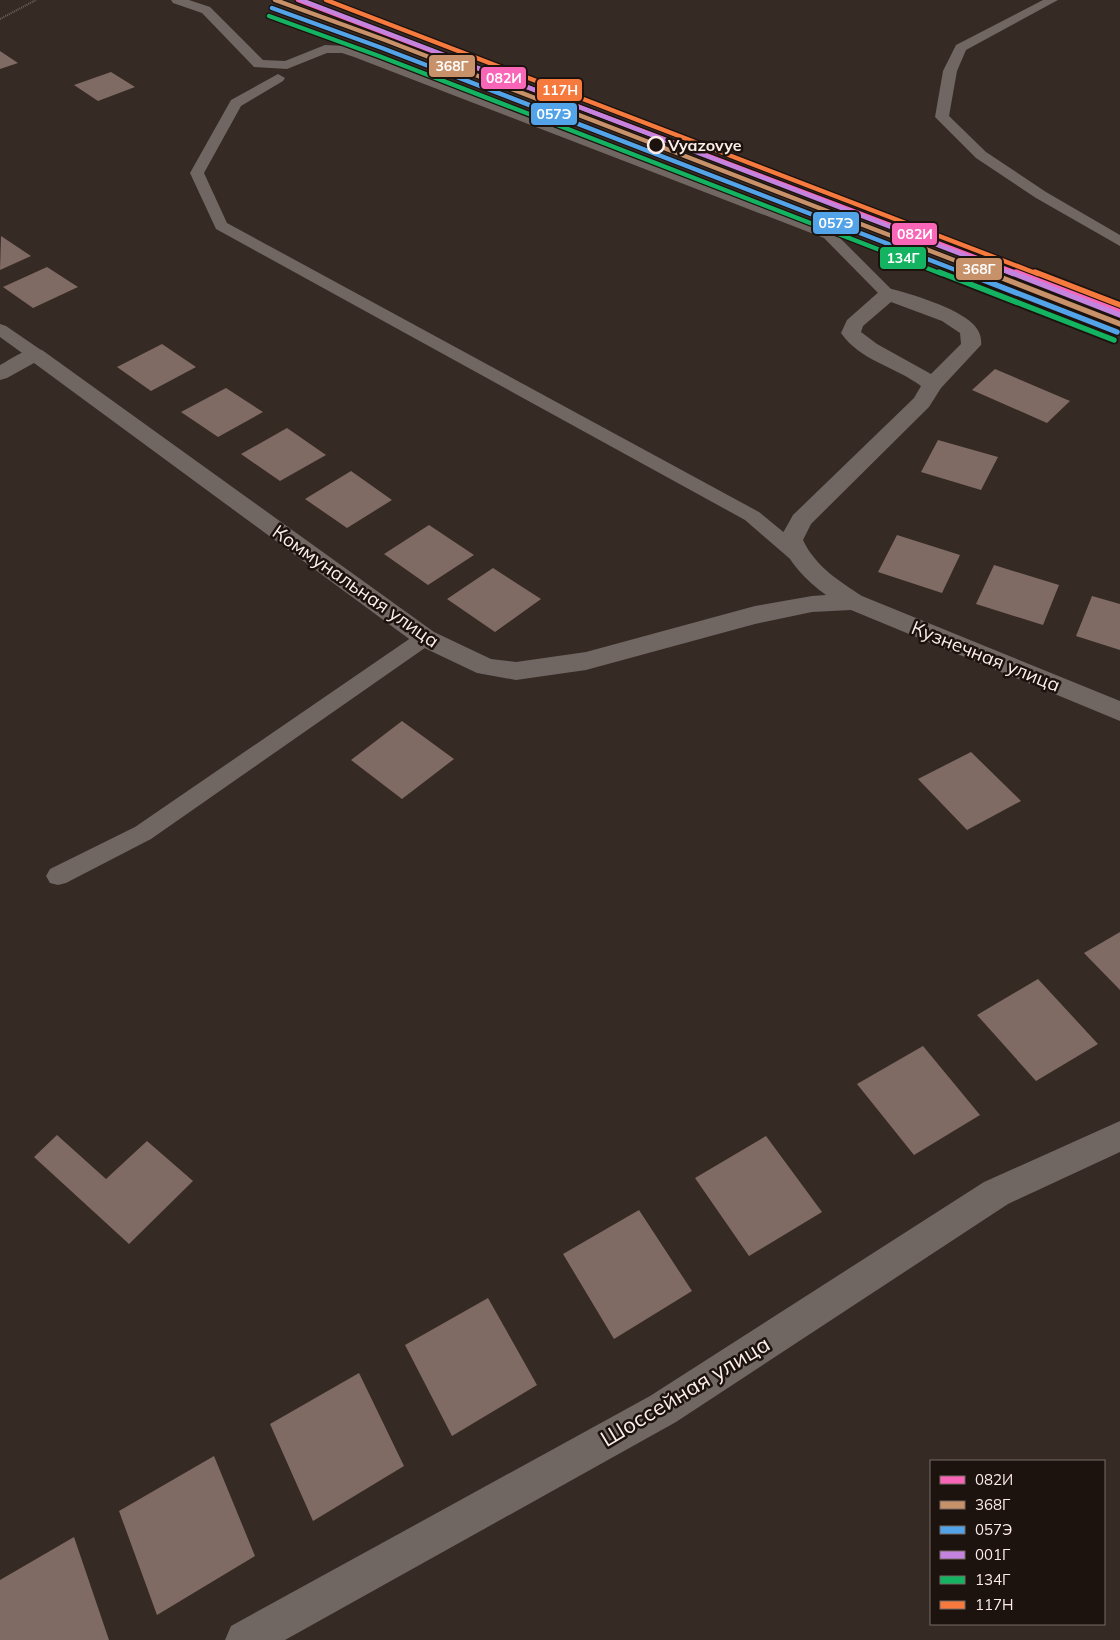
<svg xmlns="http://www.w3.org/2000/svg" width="1120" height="1640" font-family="Mulish,sans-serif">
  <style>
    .building { fill: #7f6b63 }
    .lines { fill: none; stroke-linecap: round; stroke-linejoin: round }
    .path { stroke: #6c625f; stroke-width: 2; stroke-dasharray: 1 1; stroke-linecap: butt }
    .service { fill: #706662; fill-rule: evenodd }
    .minor { fill: #706662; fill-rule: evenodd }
    .rail-1-far1-casing { stroke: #1c120e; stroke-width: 7 }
    .rail-1-casing { stroke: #1c120e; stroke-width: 9 }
    .rail-2-far1-casing { stroke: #1c120e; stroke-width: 7 }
    .rail-2-casing { stroke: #1c120e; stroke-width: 9 }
    .rail-3-far1-casing { stroke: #1c120e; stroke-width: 7 }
    .rail-3-casing { stroke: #1c120e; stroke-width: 9 }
    .rail-4-far1-casing { stroke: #1c120e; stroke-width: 7 }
    .rail-4-casing { stroke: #1c120e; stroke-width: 9 }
    .rail-5-far1-casing { stroke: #1c120e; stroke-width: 7 }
    .rail-5-casing { stroke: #1c120e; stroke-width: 9 }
    .rail-6-far1-casing { stroke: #1c120e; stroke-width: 7 }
    .rail-6-casing { stroke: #1c120e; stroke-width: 9 }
    .rail-1-far1 { stroke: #fa66b7; stroke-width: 4.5 }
    .rail-1 { stroke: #fa66b7; stroke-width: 5.5 }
    .rail-2-far1 { stroke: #c7916a; stroke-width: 4.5 }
    .rail-2 { stroke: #c7916a; stroke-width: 5.5 }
    .rail-3-far1 { stroke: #53a3e8; stroke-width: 4.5 }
    .rail-3 { stroke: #53a3e8; stroke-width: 5.5 }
    .rail-4-far1 { stroke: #c483df; stroke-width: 4.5 }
    .rail-4 { stroke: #c483df; stroke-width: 5.5 }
    .rail-5-far1 { stroke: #13b361; stroke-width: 4.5 }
    .rail-5 { stroke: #13b361; stroke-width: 5.5 }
    .rail-6-far1 { stroke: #f6793e; stroke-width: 4.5 }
    .rail-6 { stroke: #f6793e; stroke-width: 5.5 }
    .stop-dot { fill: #1c120e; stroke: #fdede7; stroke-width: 2.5 }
    .labels { text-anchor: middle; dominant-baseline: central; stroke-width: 5; stroke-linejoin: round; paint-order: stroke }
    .far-stop-label { font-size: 16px; font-weight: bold; fill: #fdede7; stroke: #1c120e; text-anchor: start }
    .street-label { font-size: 19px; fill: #fdede7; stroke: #1c120e }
    .near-street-label { font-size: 22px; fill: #fdede7; stroke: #1c120e }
    .line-badge { stroke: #1c120e; stroke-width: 2 }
    .badge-label { font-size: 14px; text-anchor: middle; font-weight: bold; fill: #fff }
  </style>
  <rect width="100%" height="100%" fill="#362a24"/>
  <path class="building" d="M 0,51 L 18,63 L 0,69 Z
    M 111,72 L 135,87 L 98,101 L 74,85 Z
    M 1,236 L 31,256 L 0,270 Z
    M 47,267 L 78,287 L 33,308 L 3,287 Z
    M 162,344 L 196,367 L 151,391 L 117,367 Z
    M 995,369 L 1070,401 L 1047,423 L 972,390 Z
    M 226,388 L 263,412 L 218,437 L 181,412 Z
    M 287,428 L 326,455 L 280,481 L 241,454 Z
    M 938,440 L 998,457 L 981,490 L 921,472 Z
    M 351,471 L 392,500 L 347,528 L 305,499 Z
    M 429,525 L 474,555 L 428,585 L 384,554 Z
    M 897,535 L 960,555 L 942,593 L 878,572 Z
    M 994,565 L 1059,585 L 1043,625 L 976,604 Z
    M 493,568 L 541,599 L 495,632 L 447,599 Z
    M 1092,596 L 1120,604 L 1120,650 L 1076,636 Z
    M 402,721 L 454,759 L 402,799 L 351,760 Z
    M 971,752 L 1021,801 L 967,830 L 918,779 Z
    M 1120,932 L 1120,990 L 1084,953 Z
    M 1038,979 L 1098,1044 L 1036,1081 L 977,1015 Z
    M 923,1046 L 980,1115 L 914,1155 L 857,1084 Z
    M 57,1135 L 106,1179 L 147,1141 L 193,1181 L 129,1244 L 34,1157 Z
    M 766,1136 L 822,1212 L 749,1256 L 695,1178 Z
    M 639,1210 L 692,1291 L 614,1339 L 563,1254 Z
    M 488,1298 L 537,1385 L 452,1436 L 405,1345 Z
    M 359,1373 L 404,1466 L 313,1521 L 270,1424 Z
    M 214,1456 L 255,1556 L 157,1615 L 119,1511 Z
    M 74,1537 L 109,1640 L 0,1640 L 0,1580 Z"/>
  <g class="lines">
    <path class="path" d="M 0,19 L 36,0"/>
    <path class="service" d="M 171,0 L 189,0 L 210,7 L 263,60 L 285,61 L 325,45 L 348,46 L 834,232 L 896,294 L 894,297 L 882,297 L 824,238 L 354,57 L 342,53 L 327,53 L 287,69 L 254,67 L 202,13 L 173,3 Z
      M 1043,0 L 1058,0 L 966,50 L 957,71 L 949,116 L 986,152 L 1046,192 L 1120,235 L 1120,246 L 1036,198 L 976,158 L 935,117 L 943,71 L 956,45 Z
      M 278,74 L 285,78 L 283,81 L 241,106 L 204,173 L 227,223 L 759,512 L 803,548 L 806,553 L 803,558 L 796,559 L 789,558 L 745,520 L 216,229 L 190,173 L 231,100 Z
      M 0,324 L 6,326 L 41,350 L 43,354 L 41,358 L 29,358 L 0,337 Z
      M 425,631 L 432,633 L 435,638 L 432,643 L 151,839 L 66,883 L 58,885 L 50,883 L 46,876 L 50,869 L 135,827 L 418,633 Z"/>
    <path class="minor" d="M 888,288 C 911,294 956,307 973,324 C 979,330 982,337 981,345 L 941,388 L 929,407 L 811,524 L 803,540 C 815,566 839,581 862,596 L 1120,701 L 1120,721 L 851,610 L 812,612 L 755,624 L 586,670 L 516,680 L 477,673 L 416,644 L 34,363 L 7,378 L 0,380 L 0,365 C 13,358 27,346 42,350 L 434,632 L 491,659 L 516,662 L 586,652 L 755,606 L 812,596 L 826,595 C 805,580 790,563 779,540 L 793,515 L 914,398 L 921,386 C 896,367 859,360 841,333 L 847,320 L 881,290 ZM 891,302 L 942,321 L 960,333 L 961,344 L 931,374 L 877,344 L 861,332 L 863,326 Z
      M 1120,1121 L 1120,1152 L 1008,1204 L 676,1422 L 285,1640 L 225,1640 L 231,1626 L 650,1396 L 984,1182 Z"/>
    <defs>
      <path id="rail-1-far1" d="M 298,0 L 1019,274"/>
      <path id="rail-1" d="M 1016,272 L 1120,312"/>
      <path id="rail-2-far1" d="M 275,0 L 385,40 L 990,274"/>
      <path id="rail-2" d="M 987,272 L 1120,324"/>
      <path id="rail-3-far1" d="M 272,8 L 382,48 L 966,274"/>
      <path id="rail-3" d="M 963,272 L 1117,332"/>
      <path id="rail-4-far1" d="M 301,0 L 1013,274"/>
      <path id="rail-4" d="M 1010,272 L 1120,315"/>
      <path id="rail-5-far1" d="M 269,16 L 379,56 L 942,274"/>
      <path id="rail-5" d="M 939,272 L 1114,340"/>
      <path id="rail-6-far1" d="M 326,0 L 1038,274"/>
      <path id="rail-6" d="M 1035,272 L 1120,305"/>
    </defs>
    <use href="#rail-1-far1" class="rail-1-far1-casing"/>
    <use href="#rail-1" class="rail-1-casing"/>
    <use href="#rail-2-far1" class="rail-2-far1-casing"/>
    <use href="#rail-2" class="rail-2-casing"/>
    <use href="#rail-3-far1" class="rail-3-far1-casing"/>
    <use href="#rail-3" class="rail-3-casing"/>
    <use href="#rail-4-far1" class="rail-4-far1-casing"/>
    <use href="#rail-4" class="rail-4-casing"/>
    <use href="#rail-5-far1" class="rail-5-far1-casing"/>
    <use href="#rail-5" class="rail-5-casing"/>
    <use href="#rail-6-far1" class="rail-6-far1-casing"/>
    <use href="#rail-6" class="rail-6-casing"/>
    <use href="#rail-1-far1" class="rail-1-far1"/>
    <use href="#rail-1" class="rail-1"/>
    <use href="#rail-2-far1" class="rail-2-far1"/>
    <use href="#rail-2" class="rail-2"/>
    <use href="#rail-3-far1" class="rail-3-far1"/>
    <use href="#rail-3" class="rail-3"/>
    <use href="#rail-4-far1" class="rail-4-far1"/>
    <use href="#rail-4" class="rail-4"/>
    <use href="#rail-5-far1" class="rail-5-far1"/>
    <use href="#rail-5" class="rail-5"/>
    <use href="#rail-6-far1" class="rail-6-far1"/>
    <use href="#rail-6" class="rail-6"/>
  </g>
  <circle class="stop-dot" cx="656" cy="145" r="8"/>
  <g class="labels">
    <g class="far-stop-label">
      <text x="668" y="145">Vyazovye</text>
    </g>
    <g class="street-label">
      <text transform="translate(356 586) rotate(35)">Коммунальная улица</text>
      <text transform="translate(986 656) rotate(22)">Кузнечная улица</text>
    </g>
    <g class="near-street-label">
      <text transform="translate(685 1391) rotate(-31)">Шоссейная улица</text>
    </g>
  </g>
  <g class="line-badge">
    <rect x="428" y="54" width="48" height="24" rx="5" fill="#c7916a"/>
    <rect x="480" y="66" width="47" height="24" rx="5" fill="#fa66b7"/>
    <rect x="536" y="78" width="47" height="24" rx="5" fill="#f6793e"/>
    <rect x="530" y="102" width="48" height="24" rx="5" fill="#53a3e8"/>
    <rect x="812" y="211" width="48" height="24" rx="5" fill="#53a3e8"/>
    <rect x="891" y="222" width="47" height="24" rx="5" fill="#fa66b7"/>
    <rect x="879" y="246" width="48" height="24" rx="5" fill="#13b361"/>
    <rect x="955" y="257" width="48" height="24" rx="5" fill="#c7916a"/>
  </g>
  <g class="badge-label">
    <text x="452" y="71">368Г</text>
    <text x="504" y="83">082И</text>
    <text x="560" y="95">117Н</text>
    <text x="554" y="119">057Э</text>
    <text x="836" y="228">057Э</text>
    <text x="915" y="239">082И</text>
    <text x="903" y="263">134Г</text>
    <text x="979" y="274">368Г</text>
  </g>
  <rect x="930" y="1460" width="175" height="165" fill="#1c120e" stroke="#766a65"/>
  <rect x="940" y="1476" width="25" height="8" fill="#fa66b7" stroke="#766a65"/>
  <text x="975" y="1485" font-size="15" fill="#fdede7">082И</text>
  <rect x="940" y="1501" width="25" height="8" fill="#c7916a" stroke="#766a65"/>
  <text x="975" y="1510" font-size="15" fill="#fdede7">368Г</text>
  <rect x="940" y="1526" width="25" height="8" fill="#53a3e8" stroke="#766a65"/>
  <text x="975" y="1535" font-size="15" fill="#fdede7">057Э</text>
  <rect x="940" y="1551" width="25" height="8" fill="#c483df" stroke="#766a65"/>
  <text x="975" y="1560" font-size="15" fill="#fdede7">001Г</text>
  <rect x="940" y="1576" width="25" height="8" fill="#13b361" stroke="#766a65"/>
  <text x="975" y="1585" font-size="15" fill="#fdede7">134Г</text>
  <rect x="940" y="1601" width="25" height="8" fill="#f6793e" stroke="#766a65"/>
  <text x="975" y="1610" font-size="15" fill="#fdede7">117Н</text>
</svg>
